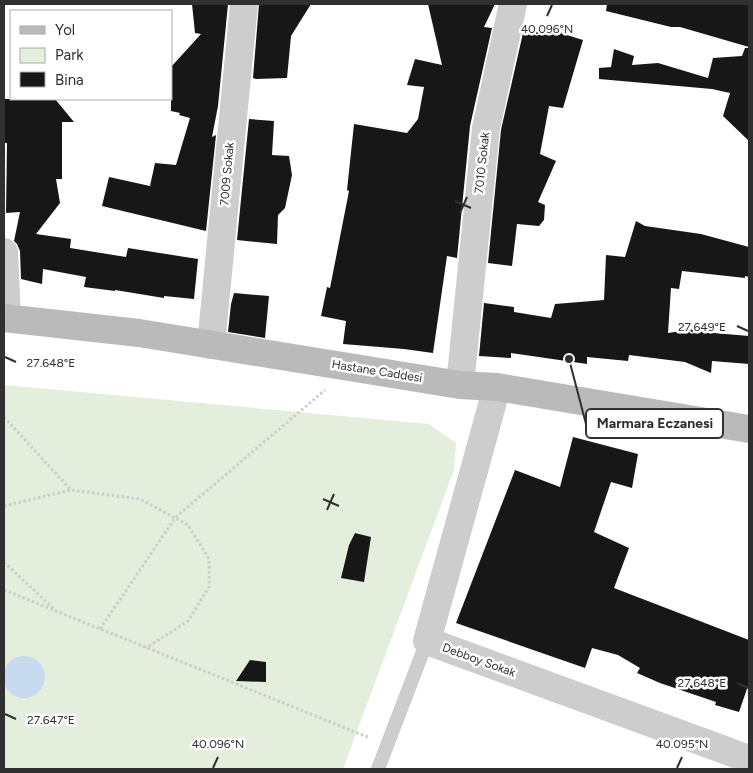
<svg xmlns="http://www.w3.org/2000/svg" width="753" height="773" font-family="Figtree,sans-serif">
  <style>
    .green { fill: #e4eedd }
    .water { fill: #c7daf0 }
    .building { fill: #171717 }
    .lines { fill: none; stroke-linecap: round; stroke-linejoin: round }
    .path { stroke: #cdcdcd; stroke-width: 3; stroke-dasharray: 2.5 2.5; stroke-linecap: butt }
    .lane { stroke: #cdcdcd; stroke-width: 14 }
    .street { stroke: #cdcdcd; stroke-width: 28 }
    .secondary { stroke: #bababa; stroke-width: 28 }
    .ticks { fill: none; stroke: #303030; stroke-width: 2 }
    .labels { text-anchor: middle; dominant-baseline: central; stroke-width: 5; stroke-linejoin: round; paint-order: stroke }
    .street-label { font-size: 12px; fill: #303030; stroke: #fff }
    .ticks-label { font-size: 12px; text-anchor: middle; fill: #303030; stroke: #fff; stroke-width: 5; stroke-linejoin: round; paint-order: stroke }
    .leader { fill: none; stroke: #303030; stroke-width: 2 }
    .callout-dot { fill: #303030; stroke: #fff; stroke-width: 2 }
    .callout { fill: #fff; stroke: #303030; stroke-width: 2 }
    .callout-label { font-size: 14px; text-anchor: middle; font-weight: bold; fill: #303030 }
  </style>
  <rect width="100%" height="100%" fill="#fff"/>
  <path class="green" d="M 4,385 L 429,424 L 456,443 L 454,470 L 343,769 L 4,769 Z"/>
  <path class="water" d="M3 677a21 21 0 1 1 42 0a21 21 0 1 1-42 0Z"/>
  <path class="building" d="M 192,4 L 228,4 L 218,106 L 212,137 L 216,135 L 206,231 L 102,206 L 109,177 L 150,186 L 155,163 L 176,165 L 190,118 L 179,115 L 180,113 L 171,111 L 171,67 L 201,34 L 195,33 Z
    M 259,4 L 311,4 L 291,36 L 287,78 L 256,79 L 253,78 Z
    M 428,4 L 495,4 L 484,27 L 492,28 L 470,126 L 457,258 L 447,256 L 433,353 L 404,349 L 343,344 L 346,321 L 321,316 L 327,287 L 330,288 L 349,191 L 347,190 L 354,124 L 407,133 L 418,119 L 424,87 L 407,85 L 415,59 L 442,65 Z
    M 607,4 L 749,4 L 749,47 L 680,27 L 671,27 L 606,11 Z
    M 531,24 L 583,40 L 563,108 L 549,106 L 540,154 L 556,161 L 538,202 L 545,205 L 544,220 L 539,226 L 517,224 L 512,266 L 488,263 L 501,130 L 523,33 L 528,34 Z
    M 745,48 L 749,48 L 749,141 L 723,116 L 730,93 L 712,89 L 599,79 L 599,68 L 611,67 L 614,49 L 634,56 L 632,65 L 658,63 L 708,78 L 713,58 L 742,56 Z
    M 4,99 L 55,99 L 74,122 L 62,122 L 62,179 L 56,179 L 60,203 L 36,234 L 71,239 L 70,248 L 126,257 L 128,248 L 198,259 L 194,299 L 164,296 L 164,298 L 115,290 L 115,291 L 84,287 L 86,277 L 43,269 L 42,284 L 21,279 L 20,251 L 17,244 L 14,241 L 20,212 L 6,213 L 7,143 L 4,143 Z
    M 249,119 L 274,121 L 272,155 L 289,156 L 292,175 L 285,208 L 278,215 L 277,244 L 237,240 Z
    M 636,221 L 645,226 L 701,234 L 749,247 L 749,277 L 745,276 L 745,278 L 682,271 L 679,289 L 671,288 L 668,333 L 714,326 L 714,333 L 749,336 L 749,364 L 712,361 L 711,373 L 685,362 L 629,355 L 628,361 L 587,357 L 587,364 L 511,353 L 511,358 L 479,356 L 484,303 L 514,307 L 514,312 L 551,318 L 555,304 L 604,300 L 606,255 L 625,257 Z
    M 234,293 L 269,296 L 265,338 L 228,332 L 231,304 Z
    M 573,437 L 638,454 L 632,488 L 611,482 L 594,532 L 629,548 L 614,588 L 749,640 L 749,683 L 739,712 L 715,705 L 716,702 L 660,683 L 637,673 L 640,668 L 618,655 L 592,648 L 585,668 L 456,623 L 515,470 L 560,487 Z
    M 355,533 L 371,537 L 364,582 L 341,578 L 349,545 Z
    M 250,660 L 266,662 L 266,682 L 236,681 Z"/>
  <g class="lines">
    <path class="path" d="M 4,417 L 71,490
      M 4,506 L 71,490 L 140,499 L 188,525 L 209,559 L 209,587 L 188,621 L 146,648
      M 4,562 L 56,611
      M 4,590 L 370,738
      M 100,629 L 175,518 L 325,390"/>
    <path class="lane" d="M 378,769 L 427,641"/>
    <path class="street" d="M 4,252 L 7,318
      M 211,345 L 244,4
      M 460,385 L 486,128 L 513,4
      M 497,387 L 427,641 L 749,759"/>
    <path class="secondary" d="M 4,318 L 139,333 L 460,385 L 497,387 L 749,429"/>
  </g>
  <path class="ticks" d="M 547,16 L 552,5M 455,201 L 471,208M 460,213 L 467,197M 737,326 L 748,331M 5,357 L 16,362M 323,499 L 339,506M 327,510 L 334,494M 737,683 L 748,688M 5,714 L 16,719M 213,768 L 218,757M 677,768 L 682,757"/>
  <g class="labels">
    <g class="street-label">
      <text transform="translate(482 163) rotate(-84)">7010 Sokak</text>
      <text transform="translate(227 174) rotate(-85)">7009 Sokak</text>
      <text transform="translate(377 371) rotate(9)">Hastane Caddesi</text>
      <text transform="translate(479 660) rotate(20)">Debboy Sokak</text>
    </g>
  </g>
  <g class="ticks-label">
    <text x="547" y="33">40.096°N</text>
    <text x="702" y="331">27.649°E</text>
    <text x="51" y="367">27.648°E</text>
    <text x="702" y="687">27.648°E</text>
    <text x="51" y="724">27.647°E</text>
    <text x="218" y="748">40.096°N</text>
    <text x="682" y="748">40.095°N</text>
  </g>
  <path class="leader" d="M569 359L586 424"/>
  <circle class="callout-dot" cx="569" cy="359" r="5"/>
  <rect class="callout" x="586" y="409" width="137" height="29" rx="5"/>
  <g class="callout-label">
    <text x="655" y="428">Marmara Eczanesi</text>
  </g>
  <rect width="753" height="773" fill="none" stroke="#303030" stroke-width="10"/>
  <rect x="10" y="10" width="162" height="90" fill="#ffffff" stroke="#acacac"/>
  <rect x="20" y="26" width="25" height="8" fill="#bababa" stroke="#acacac"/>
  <text x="55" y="35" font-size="15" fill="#303030">Yol</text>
  <rect x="20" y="48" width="25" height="15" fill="#e4eedd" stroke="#acacac"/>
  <text x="55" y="60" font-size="15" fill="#303030">Park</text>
  <rect x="20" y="72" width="25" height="15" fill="#171717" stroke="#acacac"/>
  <text x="55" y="85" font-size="15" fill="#303030">Bina</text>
</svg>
